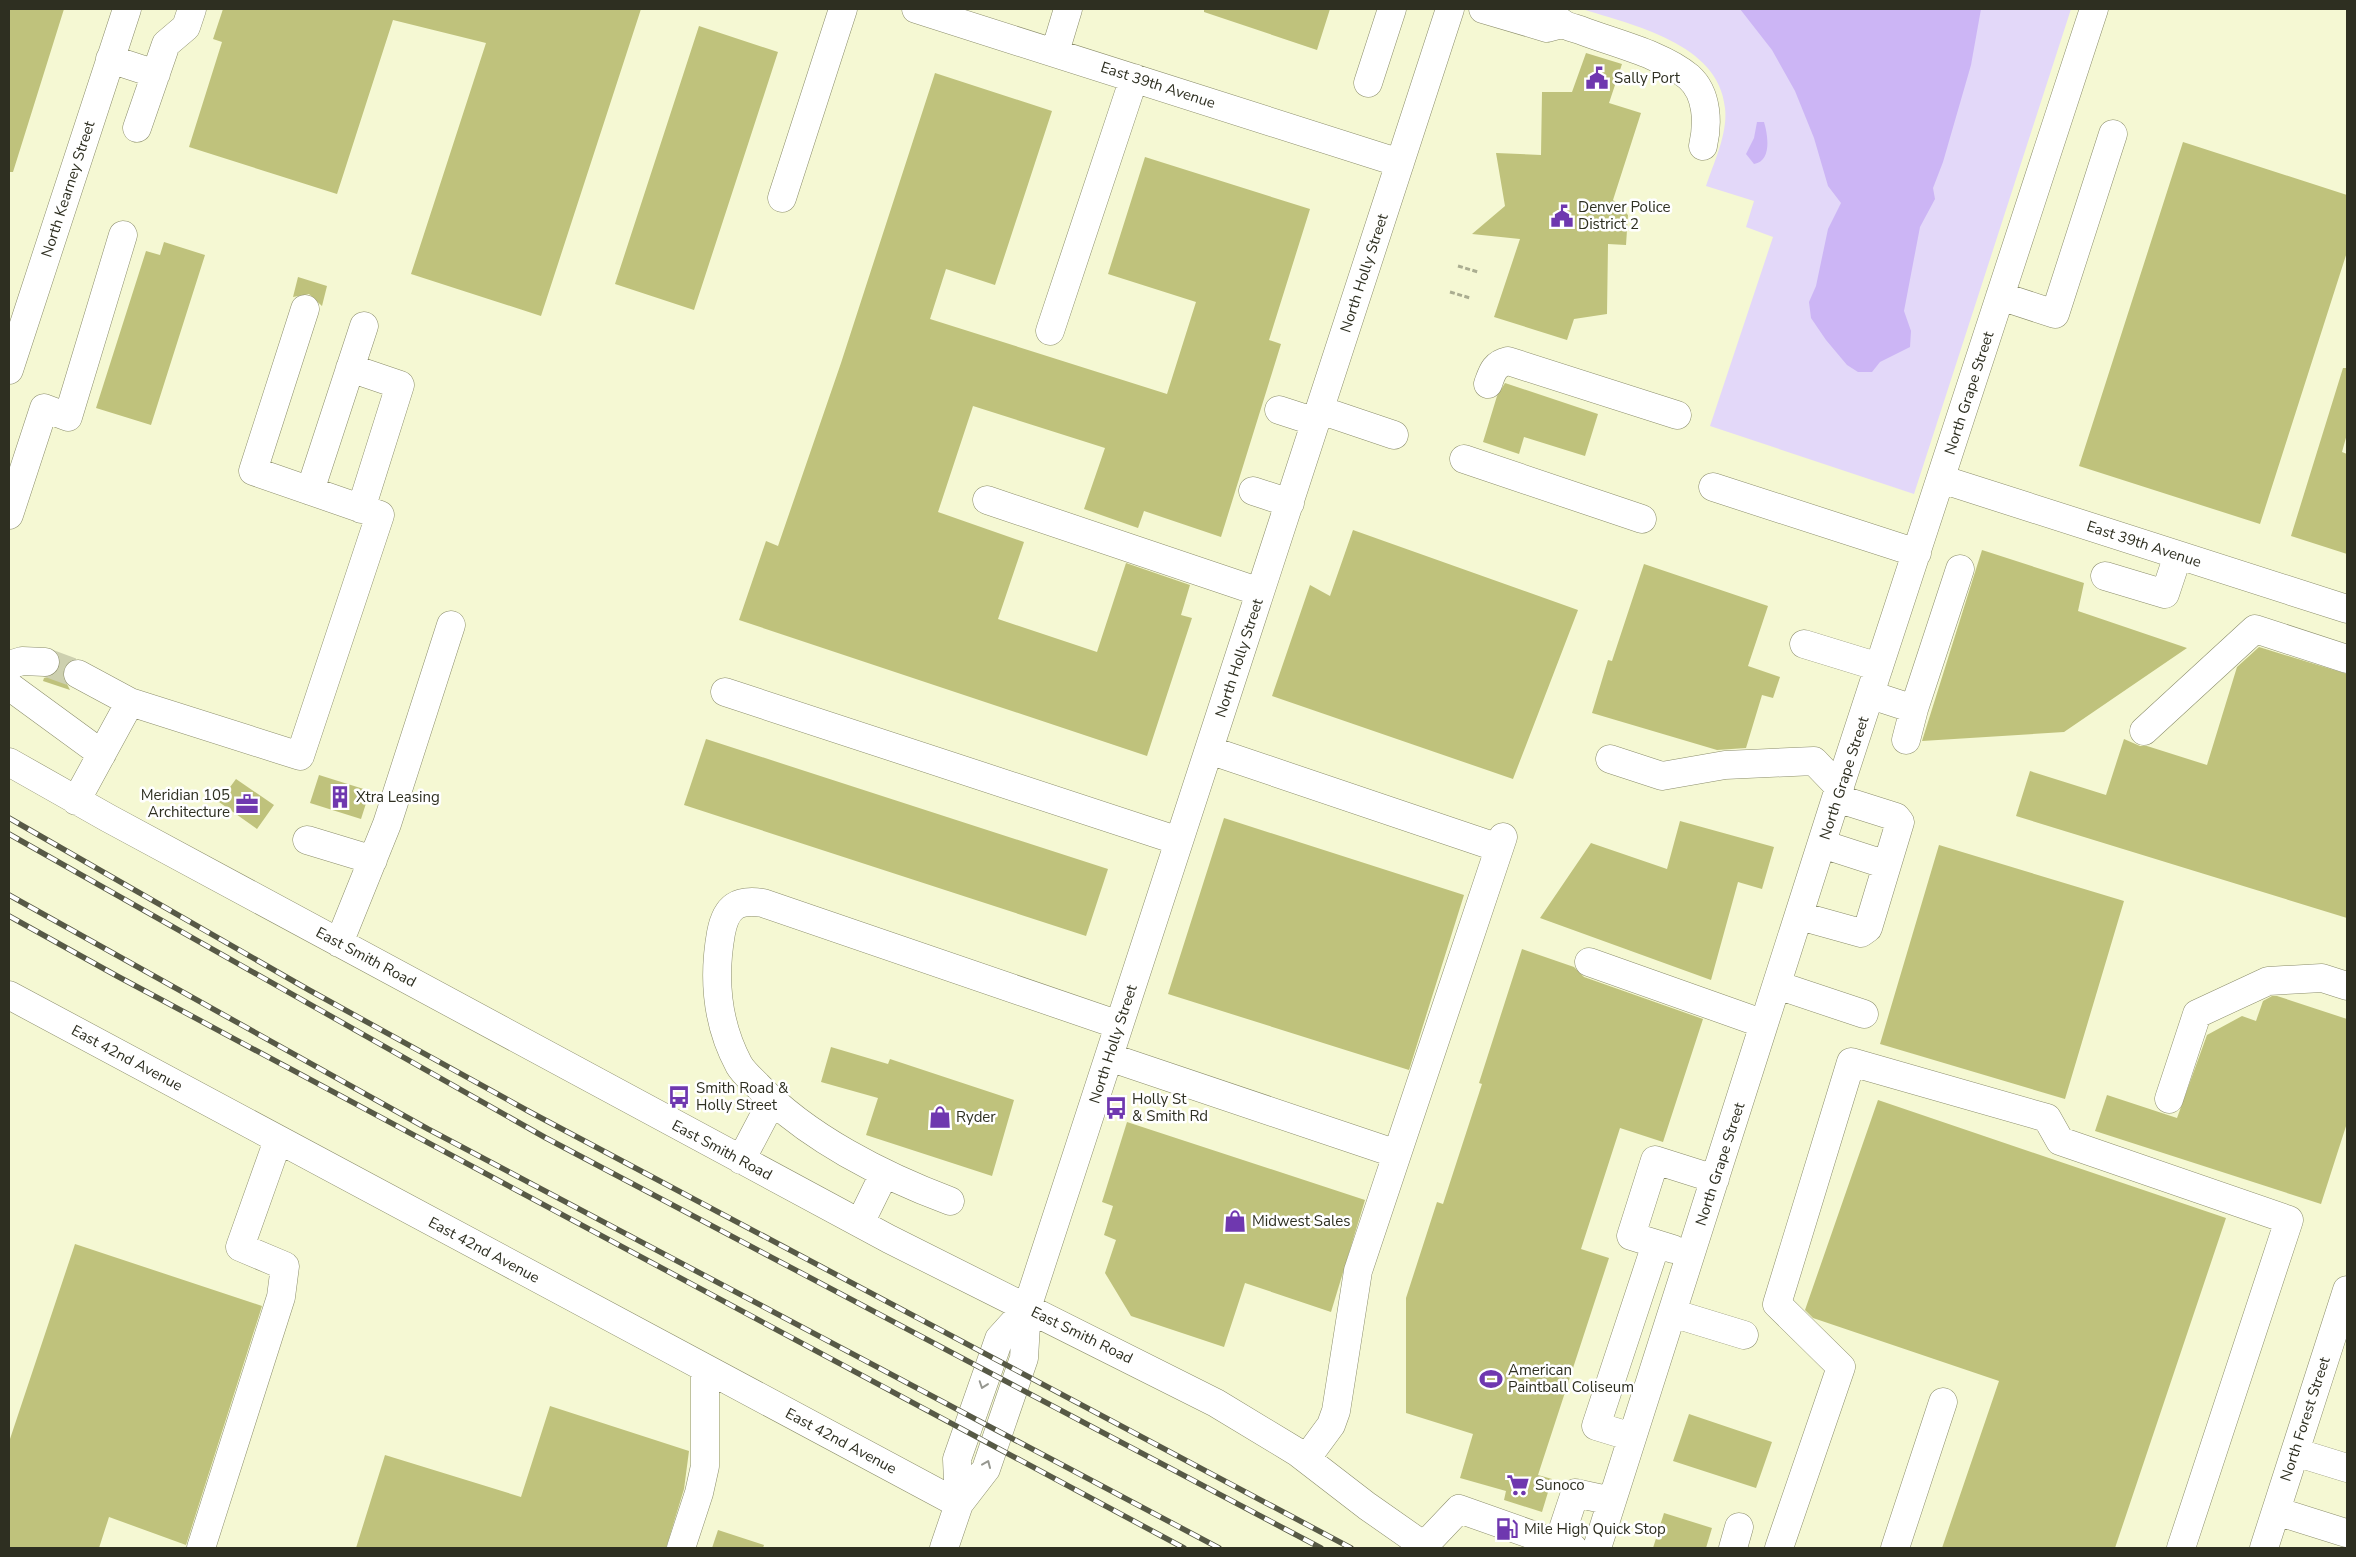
<svg xmlns="http://www.w3.org/2000/svg" width="2356" height="1557" font-family="'Nunito Sans',sans-serif">
  <style>
    .green { fill: #e3d8f9 }
    .water { fill: #ccb5f5 }
    .building { fill: #bfc27c }
    .lines { fill: none; stroke-linecap: round; stroke-linejoin: round }
    .minor-tunnel { stroke: #cdd0af; stroke-width: 28; stroke-dasharray: 28 14; stroke-linecap: butt }
    .minor-casing { stroke: #8b8d6b; stroke-width: 29 }
    .path { stroke: #aaad90; stroke-width: 3; stroke-dasharray: 5 2.5; stroke-linecap: butt }
    .minor { stroke: #fff; stroke-width: 28 }
    .rail-casing { stroke: #575946; stroke-width: 5.5 }
    .rail { stroke: #fff; stroke-width: 4; stroke-dasharray: 11; stroke-linecap: butt }
    .oneway { stroke: #969790 }
    .labels { text-anchor: middle; dominant-baseline: central; stroke-width: 5; stroke-linejoin: round; paint-order: stroke }
    .poi-label { font-size: 15px; fill: #2e2f21; stroke: #fff; text-anchor: start }
    .street-label { font-size: 15px; fill: #2e2f21; stroke: #fff }
  </style>
  <rect width="100%" height="100%" fill="#f5f8d3"/>
  <path class="green" d="M 1582,9 L 2071,9 L 1914,494 L 1710,426 L 1773,237 L 1746,227 L 1754,201 L 1706,186 C 1714,162 1728,133 1725,108 C 1719,43 1632,25 1582,9 Z"/>
  <path class="water" d="M 1740,9 L 1981,9 L 1971,65 L 1943,162 L 1933,188 L 1935,199 L 1920,227 L 1904,311 L 1911,331 L 1910,347 L 1880,362 L 1872,372 L 1858,372 L 1847,365 L 1826,340 L 1811,318 L 1809,302 L 1816,286 L 1828,229 L 1841,203 L 1828,186 L 1814,138 L 1795,91 L 1772,50 Z
    M 1757,122 L 1764,122 C 1768,135 1772,161 1754,164 L 1746,154 L 1754,138 Z"/>
  <path class="building" d="M 9,9 L 64,9 L 13,172 L 9,172 Z
    M 223,9 L 641,9 L 541,316 L 411,274 L 486,43 L 393,20 L 337,194 L 189,147 L 222,42 L 213,39 Z
    M 1204,9 L 1330,9 L 1317,50 L 1204,12 Z
    M 699,26 L 778,52 L 694,310 L 615,284 Z
    M 1586,53 L 1622,64 L 1609,103 L 1641,113 L 1613,200 L 1628,215 L 1626,245 L 1608,244 L 1607,314 L 1574,319 L 1567,340 L 1494,317 L 1520,239 L 1472,234 L 1505,206 L 1496,153 L 1541,155 L 1542,92 L 1572,92 Z
    M 935,73 L 1052,111 L 995,285 L 946,269 L 930,319 L 1167,394 L 1196,302 L 1108,274 L 1145,157 L 1310,209 L 1269,340 L 1281,344 L 1221,537 L 1144,511 L 1138,528 L 1084,509 L 1105,448 L 973,406 L 938,512 L 1024,542 L 998,619 L 1097,652 L 1126,563 L 1190,585 L 1181,615 L 1192,618 L 1147,756 L 739,620 L 766,541 L 778,546 L 841,363 Z
    M 2183,142 L 2347,195 L 2347,252 L 2260,524 L 2079,466 Z
    M 164,242 L 205,255 L 151,425 L 96,408 L 146,251 L 160,255 Z
    M 298,277 L 327,286 L 322,306 L 309,294 L 293,297 Z
    M 2343,368 L 2347,368 L 2347,434 L 2342,452 L 2347,454 L 2347,554 L 2291,536 Z
    M 1505,383 L 1598,414 L 1585,456 L 1524,437 L 1519,454 L 1483,442 L 1497,396 Z
    M 1353,530 L 1578,610 L 1513,779 L 1272,696 L 1310,585 L 1330,596 Z
    M 1982,550 L 2084,583 L 2078,611 L 2187,648 L 2064,732 L 1922,741 Z
    M 1644,564 L 1768,606 L 1748,666 L 1780,677 L 1773,698 L 1762,695 L 1746,748 L 1717,750 L 1592,713 L 1608,660 L 1612,661 Z
    M 2259,647 L 2347,674 L 2347,918 L 2016,816 L 2030,771 L 2106,795 L 2124,739 L 2140,746 L 2147,746 L 2207,765 L 2237,667 Z
    M 58,654 L 75,659 L 65,666 L 62,674 L 70,690 L 43,681 L 44,678 L 52,676 L 58,670 L 61,662 Z
    M 706,739 L 1108,869 L 1086,936 L 684,805 Z
    M 319,775 L 370,791 L 361,819 L 310,803 Z
    M 236,779 L 274,805 L 257,829 L 219,802 Z
    M 1224,818 L 1464,895 L 1409,1070 L 1168,994 Z
    M 1680,821 L 1774,847 L 1762,889 L 1738,882 L 1711,980 L 1540,918 L 1591,843 L 1667,869 Z
    M 1939,845 L 2124,901 L 2065,1099 L 1880,1044 Z
    M 1522,949 L 1574,967 L 1584,977 L 1703,1019 L 1663,1142 L 1620,1128 L 1581,1249 L 1609,1258 L 1538,1475 L 1552,1479 L 1542,1512 L 1504,1500 L 1506,1491 L 1460,1478 L 1473,1434 L 1406,1413 L 1406,1298 L 1437,1202 L 1443,1204 L 1482,1084 L 1479,1083 Z
    M 2272,996 L 2277,996 L 2347,1019 L 2347,1123 L 2321,1204 L 2095,1131 L 2107,1095 L 2177,1118 L 2207,1035 L 2242,1016 L 2256,1021 L 2263,1001 Z
    M 831,1047 L 888,1064 L 890,1059 L 1014,1100 L 992,1176 L 866,1135 L 878,1098 L 821,1082 Z
    M 1878,1100 L 2226,1218 L 2115,1548 L 1942,1548 L 1999,1381 L 1813,1318 L 1805,1310 Z
    M 1127,1122 L 1365,1200 L 1331,1312 L 1245,1283 L 1224,1347 L 1131,1316 L 1105,1273 L 1116,1240 L 1104,1235 L 1113,1206 L 1102,1202 Z
    M 75,1244 L 262,1306 L 186,1545 L 109,1517 L 99,1548 L 9,1548 L 9,1442 Z
    M 550,1406 L 689,1451 L 684,1489 L 666,1548 L 356,1548 L 385,1455 L 521,1497 Z
    M 1689,1414 L 1772,1442 L 1756,1488 L 1673,1461 Z
    M 1664,1513 L 1712,1528 L 1706,1548 L 1653,1548 Z
    M 718,1530 L 764,1545 L 763,1548 L 712,1548 Z"/>
  <g class="lines">
    <path class="minor-tunnel" d="M 45,662 L 78,674"/>
    <defs>
      <path id="minor" d="M 916,9 L 1400,163
        M 1483,9 L 1547,28 L 1562,24
        M 1540,9 C 1550,12 1553,17 1562,23 C 1567,27 1574,28 1580,30 C 1613,43 1662,54 1689,77 C 1708,94 1708,124 1703,146
        M 1055,52 L 1068,9
        M 110,59 L 156,74
        M 1368,83 L 1392,9
        M 137,128 L 166,44 L 186,27 L 192,9
        M 782,198 L 843,9
        M 2000,296 L 2055,314 L 2113,134
        M 1050,331 L 1134,78
        M 350,368 L 400,385 L 361,509
        M 9,370 L 127,9
        M 1488,384 C 1492,373 1494,364 1508,361 L 1677,415
        M 1279,410 L 1316,422
        M 1320,410 L 1394,435
        M 1464,459 L 1642,519
        M 1941,479 L 2347,609
        M 1713,487 L 1917,553
        M 310,491 L 364,326
        M 1253,491 L 1290,503
        M 987,500 L 1260,592
        M 9,515 L 44,408 L 68,417 L 123,235
        M 2105,576 L 2165,594 L 2178,555
        M 1804,644 L 1879,667
        M 9,665 L 22,661 L 45,662
        M 78,674 L 130,702
        M 9,686 L 102,754
        M 725,692 L 1179,841
        M 1871,695 L 1914,709
        M 2144,731 L 2255,629 L 2347,659
        M 1906,740 L 1914,709 L 1960,569
        M 1209,750 L 1499,848
        M 1610,759 L 1662,776 L 1725,765 L 1814,761 L 1840,788
        M 9,762 L 108,818 L 889,1239 L 1216,1403 L 1297,1452 L 1367,1506 L 1427,1548
        M 1836,798 L 1896,817 L 1900,822 L 1887,865
        M 76,801 L 130,702 L 300,756 L 380,515 L 253,471 L 305,309
        M 307,840 L 373,860
        M 1807,918 L 1861,933 L 1868,928 L 1887,865 L 1822,844
        M 339,943 L 387,824 L 451,625
        M 1589,962 L 1764,1024
        M 1777,985 L 1864,1014
        M 9,995 L 959,1504
        M 1109,1057 L 1397,1154
        M 2169,1099 L 2197,1014 L 2268,981 L 2322,978 L 2347,986
        M 741,1160 L 772,1101
        M 950,1201 C 883,1176 806,1137 757,1085 C 751,1079 743,1072 739,1065 C 717,1024 713,978 721,933 C 726,906 738,899 763,903 L 1119,1025
        M 860,1223 L 884,1174
        M 1673,1249 L 1631,1236 L 1655,1160 L 1715,1179
        M 1672,1313 L 1744,1335
        M 1632,1437 L 1596,1426 L 1656,1244
        M 2295,1452 L 2347,1468
        M 1306,1459 L 1331,1425 L 1336,1411 L 1358,1271 L 1503,837
        M 959,1504 L 957,1459 L 999,1339 L 1027,1308
        M 2276,1511 L 2346,1533
        M 1424,1546 L 1459,1509 L 1558,1544
        M 201,1548 L 281,1297 L 285,1266 L 240,1247 L 278,1140
        M 681,1548 L 699,1493 L 705,1466 L 705,1369
        M 944,1548 L 959,1504 L 986,1469 L 1024,1358 L 1027,1308 L 1450,9
        M 1573,1548 L 1558,1544 L 1575,1493 L 1612,1501
        M 1597,1548 L 1836,798 L 2094,9
        M 1733,1548 L 1739,1527
        M 1779,1548 L 1841,1367 L 1777,1304 L 1851,1062 L 2047,1118 L 2060,1141 L 2289,1220 L 2181,1548
        M 1895,1548 L 1943,1402
        M 2264,1548 L 2347,1290"/>
    </defs>
    <use href="#minor" class="minor-casing"/>
    <path class="path" d="M 1458,266 L 1478,272
      M 1450,292 L 1470,298"/>
    <use href="#minor" class="minor"/>
    <defs>
      <path id="rail" d="M 9,818 L 309,990 L 530,1112 L 1351,1548
        M 9,834 L 546,1138 L 1321,1548
        M 9,895 L 428,1129 L 1219,1548
        M 9,916 L 117,976 L 1184,1548"/>
    </defs>
    <use href="#rail" class="rail-casing"/>
    <use href="#rail" class="rail"/>
  </g>
  <defs><path id="oneway-chevron" d="M-2-3.5L2.5 0L-2 3.5" fill="none" stroke-width="1.6" stroke-linecap="round" stroke-linejoin="round" transform="scale(1.25)"/></defs>
  <g class="oneway">
    <use href="#oneway-chevron" transform="translate(983 1385) rotate(109)"/>
    <use href="#oneway-chevron" transform="translate(987 1464) rotate(-67)"/>
  </g>
  <defs>
    <symbol id="civic-bare" viewBox="-9 -9 18 18"><path d="M-.6-6.5H3V-4.5H.6V-3L4-1V1h2V6H-6V1h2V-1L-.6-3ZM-1.2 2.5V6h2.4V2.5Z" fill="#6f38af" stroke="#fff" stroke-width="2.5" paint-order="stroke"/></symbol>
    <symbol id="building-bare" viewBox="-9 -9 18 18"><path d="M-4-6H4V6H1V3H-1V6H-4ZM-2.5-4.3h1.7v1.8h-1.7ZM.8-4.3h1.7v1.8H.8ZM-2.5-1h1.7V.8h-1.7ZM.8-1h1.7V.8H.8Z" fill="#6f38af" stroke="#fff" stroke-width="2.5" paint-order="stroke"/></symbol>
    <symbol id="office-bare" viewBox="-9 -9 18 18"><path d="M-6-3h4V-5.5h4V-3h4V5H-6ZM-1-4.5V-3h2v-1.5ZM-6 0V1H6V0Z" fill="#6f38af" stroke="#fff" stroke-width="2.5" paint-order="stroke"/></symbol>
    <symbol id="bus-bare" viewBox="-9 -9 18 18"><path d="M-5-6H5V4H4V6H2V4H-2V6H-4V4H-5ZM-3.5-4V0h7V-4ZM-3.5 1.2v1.5H-2V1.2ZM2 1.2v1.5H3.5V1.2Z" fill="#6f38af" stroke="#fff" stroke-width="2.5" paint-order="stroke"/></symbol>
    <symbol id="shop-bare" viewBox="-9 -9 18 18"><path d="M-5-2.5h2.3a2.7 3.5 0 0 1 5.4 0H5L5.5 6h-11ZM-1.5-2.5h3a1.5 2.3 0 0 0-3 0Z" fill="#6f38af" stroke="#fff" stroke-width="2.5" paint-order="stroke"/></symbol>
    <symbol id="stadium-bare" viewBox="-9 -9 18 18"><path d="M0-5a6.5 5 0 1 0 0 10a6.5 5 0 1 0 0-10ZM-3.5-1.8h7v3.6h-7Z" fill="#6f38af" stroke="#fff" stroke-width="2.5" paint-order="stroke"/></symbol>
    <symbol id="supermarket-bare" viewBox="-9 -9 18 18"><path d="M-6-5.5h2.5l.6 2H6L4.5 2H-2.5L-4.4-4H-6ZM-1.5 3.2a1.3 1.3 0 1 0 .1 0ZM3 3.2a1.3 1.3 0 1 0 .1 0Z" fill="#6f38af" stroke="#fff" stroke-width="2.5" paint-order="stroke"/></symbol>
    <symbol id="fuel-bare" viewBox="-9 -9 18 18"><path d="M-5.5-6h7V0h2V4h1.3V-2.5L3-4.5l.8-.8L6-3V5H2.5V1h-1V6h-7ZM-4.2-4.7v3.2H.2V-4.7Z" fill="#6f38af" stroke="#fff" stroke-width="2.5" paint-order="stroke"/></symbol>
  </defs>
  <g fill-rule="evenodd">
    <use href="#civic-bare" x="1581" y="62" width="32" height="32"/>
    <use href="#civic-bare" x="1546" y="200" width="32" height="32"/>
    <use href="#building-bare" x="324" y="781" width="32" height="32"/>
    <use href="#office-bare" x="231" y="788" width="32" height="32"/>
    <use href="#bus-bare" x="663" y="1081" width="32" height="32"/>
    <use href="#bus-bare" x="1100" y="1092" width="32" height="32"/>
    <use href="#shop-bare" x="924" y="1101" width="32" height="32"/>
    <use href="#shop-bare" x="1219" y="1205" width="32" height="32"/>
    <use href="#stadium-bare" x="1475" y="1363" width="32" height="32"/>
    <use href="#supermarket-bare" x="1502" y="1469" width="32" height="32"/>
    <use href="#fuel-bare" x="1491" y="1513" width="32" height="32"/>
  </g>
  <g class="labels">
    <g class="poi-label">
      <text x="1614" y="78">Sally Port</text>
      <text x="1578" y="207">Denver Police<tspan x="1578" dy="17">District 2</tspan></text>
      <text x="230" y="795" text-anchor="end">Meridian 105<tspan x="230" dy="17">Architecture</tspan></text>
      <text x="356" y="797">Xtra Leasing</text>
      <text x="696" y="1088">Smith Road &amp;<tspan x="696" dy="17">Holly Street</tspan></text>
      <text x="1132" y="1099">Holly St<tspan x="1132" dy="17">&amp; Smith Rd</tspan></text>
      <text x="956" y="1117">Ryder</text>
      <text x="1252" y="1221">Midwest Sales</text>
      <text x="1508" y="1370">American<tspan x="1508" dy="17">Paintball Coliseum</tspan></text>
      <text x="1535" y="1485">Sunoco</text>
      <text x="1524" y="1529">Mile High Quick Stop</text>
    </g>
    <g class="street-label">
      <text transform="translate(1158 85) rotate(18)">East 39th Avenue</text>
      <text transform="translate(68 189) rotate(-72)">North Kearney Street</text>
      <text transform="translate(1364 273) rotate(-72)">North Holly Street</text>
      <text transform="translate(1969 393) rotate(-72)">North Grape Street</text>
      <text transform="translate(2144 544) rotate(18)">East 39th Avenue</text>
      <text transform="translate(1239 658) rotate(-72)">North Holly Street</text>
      <text transform="translate(1844 778) rotate(-72)">North Grape Street</text>
      <text transform="translate(366 957) rotate(28)">East Smith Road</text>
      <text transform="translate(1113 1044) rotate(-72)">North Holly Street</text>
      <text transform="translate(127 1058) rotate(28)">East 42nd Avenue</text>
      <text transform="translate(722 1150) rotate(28)">East Smith Road</text>
      <text transform="translate(1720 1164) rotate(-72)">North Grape Street</text>
      <text transform="translate(484 1250) rotate(28)">East 42nd Avenue</text>
      <text transform="translate(1082 1335) rotate(26)">East Smith Road</text>
      <text transform="translate(2305 1419) rotate(-72)">North Forest Street</text>
      <text transform="translate(841 1441) rotate(28)">East 42nd Avenue</text>
    </g>
  </g>
  <rect width="2356" height="1557" fill="none" stroke="#2e2f21" stroke-width="20"/>
</svg>
